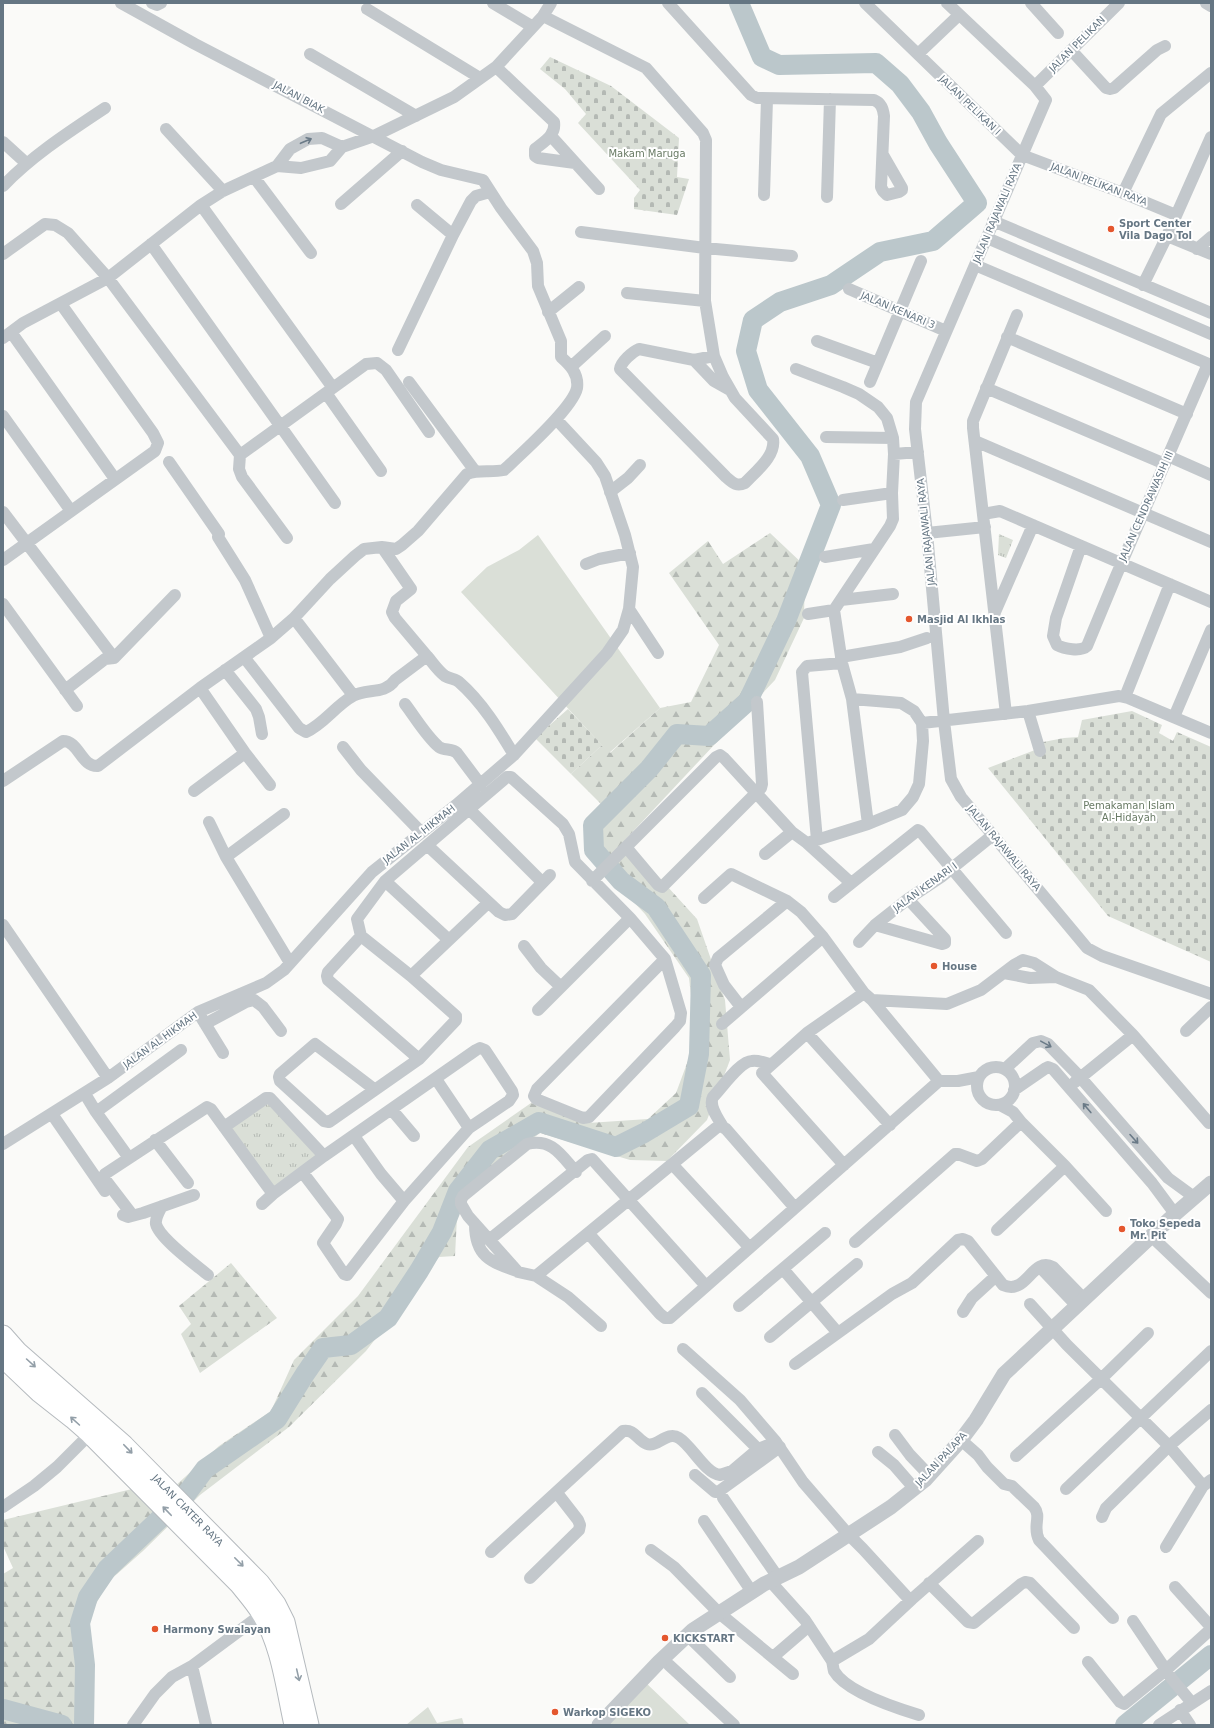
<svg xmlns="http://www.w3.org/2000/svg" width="1214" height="1728" font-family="'DejaVu Sans',sans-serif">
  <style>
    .green { fill: #dadfd7 }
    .forest { fill: url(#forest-firs) }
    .cemetery { fill: url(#cemetery-stones) }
    .park { fill: url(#park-tufts) }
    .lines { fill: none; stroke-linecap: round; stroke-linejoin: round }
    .river { stroke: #bbc7cb; stroke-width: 20 }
    .primary-casing { stroke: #b5babe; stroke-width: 21 }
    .minor { stroke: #c3c8cc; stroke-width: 12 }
    .tertiary { stroke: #c3c8cc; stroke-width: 15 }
    .primary { stroke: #fff; stroke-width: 19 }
    .oneway { stroke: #6a7a87 }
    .oneway2 { stroke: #939fa8 }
    .poi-dot { fill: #e4572e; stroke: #fff; stroke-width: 1.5 }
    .labels { text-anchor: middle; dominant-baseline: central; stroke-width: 4; stroke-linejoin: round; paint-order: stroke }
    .street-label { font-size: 10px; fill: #657683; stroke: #fff }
    .park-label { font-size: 10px; fill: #687a64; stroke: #fff }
    .poi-label { font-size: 10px; font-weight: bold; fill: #657683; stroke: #fff; text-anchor: start }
  </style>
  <defs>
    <pattern id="forest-firs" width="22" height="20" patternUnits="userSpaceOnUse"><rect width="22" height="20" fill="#dadfd7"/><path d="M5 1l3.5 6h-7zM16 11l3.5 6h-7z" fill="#b4b9b4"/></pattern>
    <pattern id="cemetery-stones" width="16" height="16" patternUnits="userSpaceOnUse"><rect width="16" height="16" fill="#dadfd7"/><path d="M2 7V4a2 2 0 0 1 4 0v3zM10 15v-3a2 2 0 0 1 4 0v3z" fill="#b4b9b4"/></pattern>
    <pattern id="park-tufts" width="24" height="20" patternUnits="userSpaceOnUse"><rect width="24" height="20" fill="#dadfd7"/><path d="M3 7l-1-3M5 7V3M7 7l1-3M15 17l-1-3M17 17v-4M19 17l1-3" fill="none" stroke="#b4b9b4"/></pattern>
  </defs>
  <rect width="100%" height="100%" fill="#fafaf8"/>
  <path class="green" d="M 538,535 L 660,708 L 609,753 L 461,592 L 487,567 L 519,550 Z
    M 645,1682 L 690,1725 L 607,1725 Z
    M 428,1707 L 437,1723 L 462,1718 L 464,1725 L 406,1725 Z"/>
  <path class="forest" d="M 770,533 L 805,566 L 804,618 L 775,680 L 625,840 L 697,919 L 725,1000 L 730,1060 L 707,1120 L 667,1161 L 630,1160 L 540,1133 L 480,1179 L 457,1217 L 455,1256 L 439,1257 L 366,1351 L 289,1427 L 200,1495 L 143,1551 L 108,1582 L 91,1613 L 88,1641 L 93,1725 L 3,1725 L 3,1574 L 13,1568 L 3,1546 L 3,1520 L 132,1489 L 151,1508 L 219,1446 L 271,1411 L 294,1360 L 358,1296 L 468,1147 L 531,1103 L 588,1123 L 648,1119 L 676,1093 L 696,1039 L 689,978 L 645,914 L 591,857 L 587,826 L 602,805 L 571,774 L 602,745 L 610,753 L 660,708 L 691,702 L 719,645 L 669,573 L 708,541 L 723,564 Z
    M 231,1263 L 277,1318 L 200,1373 L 181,1334 L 191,1324 L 179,1306 Z"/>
  <path class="cemetery" d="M 550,57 L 611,86 L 679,138 L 677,177 L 689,179 L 677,215 L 634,209 L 634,198 L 640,190 L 578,123 L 586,114 L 565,89 L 540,69 Z
    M 568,709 L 602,745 L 571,774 L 535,738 Z
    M 1132,711 L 1162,725 L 1159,733 L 1173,741 L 1177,732 L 1211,747 L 1211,962 L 1108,916 L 988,768 L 1035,750 L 1033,744 L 1064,738 L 1078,737 L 1082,720 Z"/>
  <path class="park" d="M 999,534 L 1013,540 L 1006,558 L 998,555 Z
    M 266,1098 L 324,1156 L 270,1196 L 224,1127 Z"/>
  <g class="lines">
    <path class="river" d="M 3,1709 L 62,1725
      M 84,1725 L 85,1665 L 80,1623 L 88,1597 L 107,1569 L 187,1493 L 205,1469 L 277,1419 L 305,1374 L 323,1348 L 351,1345 L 388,1318 L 419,1271 L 442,1232 L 458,1191 L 490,1150 L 539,1122 L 616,1147 L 644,1133 L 689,1106 L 699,1054 L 701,975 L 656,907 L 621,881 L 594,850 L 593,825 L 649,769 L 677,734 L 709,736 L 748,701 L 786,621 L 831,505 L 810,456 L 758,390 L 746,351 L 753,320 L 780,302 L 831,285 L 880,252 L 933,241 L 977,203 L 938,143 L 921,112 L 900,84 L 876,63 L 779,65 L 762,57 L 739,3
      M 1125,1725 L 1211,1655"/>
    <defs>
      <g id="primary">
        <path id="s1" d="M 3,1335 L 18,1352 L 124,1445 L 260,1583 L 276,1604 L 285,1622 L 309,1725"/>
        <path d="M 3,1358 L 40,1393 L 73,1419 L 90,1434 L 239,1584 C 246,1593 255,1603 261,1613 C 281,1644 286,1690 294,1725"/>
      </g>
    </defs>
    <use href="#primary" class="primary-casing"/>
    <path class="minor" d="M 152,3 L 157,5 L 161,3
      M 493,3 L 533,27
      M 668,3 L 751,95 L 757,98 L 874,100 C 881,103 883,108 884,116 L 881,187 L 883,191 L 887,195 L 899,192 L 902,190 L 902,188 L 883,155
      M 865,3 L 1022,155 L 1123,193 L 1176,215
      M 947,3 L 1035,86 L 1046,100 L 916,402 L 915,429 L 927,533 L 944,721 L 951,779 L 961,797 L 1087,948 L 1102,956 L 1211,994
      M 1031,3 L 1058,33
      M 1206,3 L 1211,6
      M 367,9 L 480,78
      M 543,16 L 646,68 L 703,133 L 706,140 L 705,301 L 714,356 L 723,377 L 735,398 L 773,439 C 776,456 756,471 745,483 C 736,487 732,482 726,477 L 620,369 C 621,362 632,352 639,349 L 694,360 L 714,356
      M 1071,50 L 1106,88 L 1110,89 L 1114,88 L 1157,50 L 1165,46
      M 310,54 L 416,116
      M 918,54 L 959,15
      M 496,67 L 554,122 C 556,135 545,141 535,149 L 535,156 L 538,158 L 575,163
      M 1035,86 L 1119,3
      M 166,129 L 223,191
      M 551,136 L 599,189
      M 3,142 L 26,163
      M 277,166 L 301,168 L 330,161 L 342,147 L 374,136 L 454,97 L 496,67 L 543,16 L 551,3
      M 254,177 L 311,253
      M 3,186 C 33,155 69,132 105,108
      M 1123,193 L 1161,114 L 1211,73
      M 764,195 L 767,99
      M 827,197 L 830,99
      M 341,204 L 402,151
      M 201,205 L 333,388
      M 417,205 L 453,235
      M 993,221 L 1211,313
      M 581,232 L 705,248 L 792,256
      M 1167,236 L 1211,254
      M 987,238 L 1211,334
      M 151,244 L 335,503
      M 1197,249 L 1211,237
      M 3,254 L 45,224 L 55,225 L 68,233 L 108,278 L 240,455 L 239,469 L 242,477 L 287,538
      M 975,265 L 1211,365
      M 1143,285 L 1167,236 L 1211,137
      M 849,289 L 946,331
      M 627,293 L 705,301
      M 548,312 L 579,287
      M 11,332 L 115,479
      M 1007,337 L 1187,414
      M 3,338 L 23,323 L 108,278 L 201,205 L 223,191 L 277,166 L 290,149 L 308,139 L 322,138 L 342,147
      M 817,341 L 878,363
      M 398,350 L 453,235 L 471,201 L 476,196 L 490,192
      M 694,360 L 714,381 L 730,390
      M 572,366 L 605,336
      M 796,369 L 843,387 L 859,394 L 878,407 L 887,418 L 893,438 L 894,454 L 892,493 L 893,519 L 890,526 L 834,610 L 842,663 L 852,699 L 868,824
      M 409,382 L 475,471
      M 870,382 L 921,261
      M 986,388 L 1165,464
      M 326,393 L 381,471
      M 3,416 L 71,511
      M 826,437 L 893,438
      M 975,441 L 1211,542
      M 894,454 L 918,452
      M 240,455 L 366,364 L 377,363 L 386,370 L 429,432
      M 1168,456 L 1211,475
      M 169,462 L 219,534 L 218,537 L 245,580 L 271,638
      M 610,492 L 628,478 L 640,465
      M 843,500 L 892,493
      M 3,512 L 114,658
      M 983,514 L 1000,511 L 1211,602
      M 927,533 L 985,527
      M 1081,546 L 1056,618 L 1053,636 L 1057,645 C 1064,649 1081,652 1087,646 L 1116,576 L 1208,364
      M 825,557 L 874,549
      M 3,560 L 155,451 L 158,443 L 153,433 L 61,304
      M 586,564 L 599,559 L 630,553
      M 841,600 L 893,594
      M 3,604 L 77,706
      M 629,609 L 658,653
      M 995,612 L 1033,525
      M 808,614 L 834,610
      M 294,618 L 353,695
      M 427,656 C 433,663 438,671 445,676 C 450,679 456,679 459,682 C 482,702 499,730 514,755
      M 244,657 L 299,728 L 306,732 C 324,724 336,705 353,696 C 366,688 385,695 395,680 L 427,656 L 395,618 L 392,612 L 396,601 L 411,589 L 382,547
      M 841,657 L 900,647 L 927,638
      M 225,670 L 256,709 L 259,717 L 262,734
      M 200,688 L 245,753 L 270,785
      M 65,690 L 105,659 L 114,658 L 175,595
      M 1125,697 L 1170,584
      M 405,704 C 415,717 426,736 439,747 C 445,751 452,748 457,753 L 481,785
      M 1028,711 L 1040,751
      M 1006,714 L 973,428 L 973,421 L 1017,315
      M 1174,717 L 1211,630
      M 922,723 L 1028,711 L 1119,696 L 1128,698 L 1211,733
      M 343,747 L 361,770 L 421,832
      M 3,781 L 63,741 C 79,741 81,767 98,766 L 200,688 L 271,638 L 294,618 L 330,579 L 355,556 L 364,549 L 382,547 L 396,549 L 402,545 L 418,531 L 467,474 C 479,469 491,473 504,470 C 520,455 573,408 577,388 C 579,374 570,365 561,357 L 561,341 L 538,286 L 537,263 L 533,251 L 501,208 L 483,180 L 441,170 L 422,162 L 195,44 L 121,3
      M 194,791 L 245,753
      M 469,809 L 542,882
      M 209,822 L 226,857 L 290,963
      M 817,840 L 802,672 L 807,666 L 842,663
      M 807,843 L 851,883
      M 427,845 L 499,912 L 505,915 L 512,914 L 550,875
      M 626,847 L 658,885 L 662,887 L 761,788 L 762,784 L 757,702
      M 765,854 L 792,832
      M 226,857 L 284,814
      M 385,881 L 449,940
      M 592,881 L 716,757 L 720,755 L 724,758 L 792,832 L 807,843 L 868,824 L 902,810 L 913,797 L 919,784 L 923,741 L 922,723 L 914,711 L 901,703 L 852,699
      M 834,897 L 918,830 L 920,831 L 1006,933
      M 704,898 L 731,874 L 787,901 L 801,912 L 823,937 L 864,993 L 872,1000 L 939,1081
      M 3,925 L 108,1078
      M 875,925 L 942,944 L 945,943 L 945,939 L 908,899
      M 361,936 L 328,972 L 327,976 L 328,980 L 419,1059
      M 859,942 L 875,925 L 908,899 L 941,877 L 993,835
      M 524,946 L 541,968 L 561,987
      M 1004,973 L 1030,978 L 1056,977
      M 411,976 L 488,903
      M 872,1000 L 947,1004 L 981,990 L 1014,965 L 1023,960 L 1034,963 L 1056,977 L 1089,990 L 1133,1035 L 1209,1123
      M 741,1007 L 724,985 L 715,965 L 718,958 L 787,901
      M 538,1010 L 630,918
      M 201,1017 L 223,1053
      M 205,1024 L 246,1002 L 254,1000 L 263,1007 L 281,1031
      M 722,1024 L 823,937
      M 1186,1031 L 1211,1007
      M 807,1033 L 890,1125
      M977 1086a19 19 0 1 1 38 0a19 19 0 1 1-38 0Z
      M 1005,1069 L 1033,1043 L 1041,1041 L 1048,1044 L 1080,1077 L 1168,1178 L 1194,1197
      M 436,1079 L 469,1128
      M 1075,1082 L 1133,1035
      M 374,1089 L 315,1044 L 280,1074 L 279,1077 L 280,1081 L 324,1121 L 329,1122 L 419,1059 L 456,1020 L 456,1016 L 411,976 L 361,936 L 357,919 L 385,881 L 507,777 L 511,777 L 563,824 L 569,834 L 575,862 L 630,918 L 665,959 L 681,1013 L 680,1021 L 675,1027 L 589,1117 L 583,1118 L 536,1099 L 534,1096 L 537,1089 L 665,959
      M 1014,1090 L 1046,1068 L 1048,1067 L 1053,1069 L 1152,1183 L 1175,1214
      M 85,1094 L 96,1112 L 181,1050
      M 1000,1105 L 1013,1112 L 1021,1122 L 1065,1166 L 1106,1211
      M 392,1110 L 414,1136
      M 96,1112 L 129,1158
      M 52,1114 L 105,1191
      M 224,1127 L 266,1098 L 270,1098 L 324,1156
      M 723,1127 C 719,1119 708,1107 713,1097 C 722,1088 740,1061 752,1061 C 758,1060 765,1063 770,1064
      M 354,1136 L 381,1174 L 404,1201
      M 155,1140 L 188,1183
      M 3,1144 L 108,1078 L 198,1012 L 266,983 L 284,970 L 372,872 L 456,805 L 514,755 L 607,653 L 623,630 L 629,609 L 633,567 L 625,535 L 605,476 L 596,462 L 556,419
      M 672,1164 L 749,1247
      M 844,1165 L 762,1073 L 807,1033 L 864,993
      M 576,1172 C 561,1155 552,1138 527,1144 L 463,1196 L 461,1200 L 461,1204 L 468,1216 L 518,1272 L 536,1276 L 568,1297 L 601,1326
      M 262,1204 L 273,1194 L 324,1156 L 476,1050 L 480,1048 L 485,1050 L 512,1091 L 513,1095 L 509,1101 L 469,1128 L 404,1201 L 347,1275 L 344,1274 L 323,1243 L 336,1224 L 338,1219 L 303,1173
      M 162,1206 C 159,1212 155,1218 156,1224 C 159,1238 196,1265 208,1275
      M 130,1212 L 107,1182 L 104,1177 L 105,1174 L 207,1107 L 211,1109 L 273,1194
      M 123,1215 L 128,1217 L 143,1213 L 194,1195
      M 475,1224 C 475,1256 490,1262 517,1271
      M 997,1230 L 1065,1166
      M 589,1234 L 660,1314 L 665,1318 L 670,1318 L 939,1081 L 958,1081 L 979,1077
      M 1151,1236 L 1211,1293
      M 489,1240 L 588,1160 L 592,1159 L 706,1286
      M 855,1242 L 955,1154 L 958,1154 L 977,1161 L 982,1159 L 1021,1122
      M 1040,1267 L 1077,1306
      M 783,1269 L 838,1333
      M 536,1276 L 716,1128 L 721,1126 L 726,1129 L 795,1208
      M 1030,1304 L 1067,1345 L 1169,1446 L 1203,1486 L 1211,1480
      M 739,1306 L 825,1233
      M 963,1312 L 972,1298 L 996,1276
      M 770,1337 L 857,1264
      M 683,1349 L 740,1400 L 776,1442 L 803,1482 L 848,1534 L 863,1549 L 908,1598 L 912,1599 L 978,1541
      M 795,1364 L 892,1294 L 912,1283 L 958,1240 L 963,1239 L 968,1241 L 1003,1285 C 1027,1296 1032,1256 1053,1267 L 1084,1299
      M 702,1393 L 758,1449
      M 895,1435 L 910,1455 L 929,1475
      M 961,1440 L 978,1455 L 987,1467 L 1004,1484 L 1012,1486 L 1034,1507 C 1042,1517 1032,1526 1039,1540 L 1113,1618
      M 878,1452 L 894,1465 L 914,1488
      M 1016,1456 L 1101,1379 L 1148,1333
      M 695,1475 L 715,1492 L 718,1492 L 780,1447
      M 1066,1489 L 1211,1351
      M 723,1498 L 777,1576
      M 3,1507 L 34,1486 L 57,1467 L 90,1434
      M 1102,1517 L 1106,1508 L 1169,1446 L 1211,1410
      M 704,1521 L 752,1592
      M 1166,1547 L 1203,1486
      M 651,1550 L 674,1567 L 719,1613 L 793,1674
      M 491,1552 L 623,1431 C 635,1429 637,1440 647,1444 C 657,1448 667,1430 679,1438 C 692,1446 705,1473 720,1475 L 732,1471 L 758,1449 L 776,1442
      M 530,1578 L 579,1530 L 580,1525 L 578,1520 L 557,1493
      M 770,1581 L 805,1620 L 832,1661
      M 929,1583 L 968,1622 L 974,1623 L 1021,1584 L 1025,1582 L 1030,1583 L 1074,1628
      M 1175,1587 L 1211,1627
      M 912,1599 L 869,1639 L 832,1661 C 833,1664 833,1668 834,1671 C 846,1692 896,1708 919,1715
      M 1133,1621 L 1172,1679 L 1192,1703
      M 687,1635 L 730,1677
      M 773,1657 L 809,1626
      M 1088,1662 L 1120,1702 L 1124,1704 L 1167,1669 L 1211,1629
      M 669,1665 L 734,1725
      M 192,1666 L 206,1725
      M 1180,1710 L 1190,1725
      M 133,1725 L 155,1694 L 172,1677 L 192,1666 L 262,1614
      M 1159,1725 L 1211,1691"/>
    <path class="tertiary" d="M 599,1725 L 659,1662 L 693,1630 L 764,1584 L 799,1567 L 891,1507 L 925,1480 L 961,1440 L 976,1420 L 1004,1374 L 1175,1214 L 1211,1183"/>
    <use href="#primary" class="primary"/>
  </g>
  <defs><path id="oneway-shaft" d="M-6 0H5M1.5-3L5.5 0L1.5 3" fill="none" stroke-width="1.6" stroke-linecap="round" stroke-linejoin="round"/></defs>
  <g class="oneway">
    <use href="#oneway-shaft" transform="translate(306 141) rotate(-23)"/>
    <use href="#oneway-shaft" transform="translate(1046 1044) rotate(29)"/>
    <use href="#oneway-shaft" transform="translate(1087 1108) rotate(-130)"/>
    <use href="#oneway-shaft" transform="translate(1134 1139) rotate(48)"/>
  </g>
  <g class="oneway2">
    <use href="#oneway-shaft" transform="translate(31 1363) rotate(42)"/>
    <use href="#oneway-shaft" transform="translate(75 1421) rotate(-138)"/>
    <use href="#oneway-shaft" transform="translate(128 1449) rotate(46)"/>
    <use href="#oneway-shaft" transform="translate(167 1511) rotate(-134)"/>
    <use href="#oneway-shaft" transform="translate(239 1562) rotate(45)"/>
    <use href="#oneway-shaft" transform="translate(298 1675) rotate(77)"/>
  </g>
  <g class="poi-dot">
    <circle cx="1111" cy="229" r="4"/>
    <circle cx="909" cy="619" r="4"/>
    <circle cx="934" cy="966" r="4"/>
    <circle cx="1122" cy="1229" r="4"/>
    <circle cx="155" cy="1629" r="4"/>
    <circle cx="665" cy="1638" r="4"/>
    <circle cx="555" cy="1712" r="4"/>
  </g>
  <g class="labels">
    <g class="street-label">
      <text transform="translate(1077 44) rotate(-45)">JALAN PELIKAN</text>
      <text transform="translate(299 97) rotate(28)">JALAN BIAK</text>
      <text transform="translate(970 105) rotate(44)">JALAN PELIKAN I</text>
      <text transform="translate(1099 184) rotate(21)">JALAN PELIKAN RAYA</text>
      <text transform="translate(997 213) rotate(-67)">JALAN RAJAWALI RAYA</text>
      <text transform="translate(898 310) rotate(23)">JALAN KENARI 3</text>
      <text transform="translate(1146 506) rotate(-66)">JALAN CENDRAWASIH III</text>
      <text transform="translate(926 532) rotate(-96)">JALAN RAJAWALI RAYA</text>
      <text transform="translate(419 834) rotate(-38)">JALAN AL HIKMAH</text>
      <text transform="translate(1004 848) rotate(50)">JALAN RAJAWALI RAYA</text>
      <text transform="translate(925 887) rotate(-36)">JALAN KENARI I</text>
      <text transform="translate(160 1040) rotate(-36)">JALAN AL HIKMAH</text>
      <text transform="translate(941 1459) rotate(-47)">JALAN PALAPA</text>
      <text stroke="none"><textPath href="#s1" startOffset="255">JALAN CIATER RAYA</textPath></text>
    </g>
    <g class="park-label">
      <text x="647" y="153">Makam Maruga</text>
      <text x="1129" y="805">Pemakaman Islam<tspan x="1129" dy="12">Al-Hidayah</tspan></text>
    </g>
    <g class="poi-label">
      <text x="1119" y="223">Sport Center<tspan x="1119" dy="12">Vila Dago Tol</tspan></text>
      <text x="917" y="619">Masjid Al Ikhlas</text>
      <text x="942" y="966">House</text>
      <text x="1130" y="1223">Toko Sepeda<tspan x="1130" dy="12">Mr. Pit</tspan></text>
      <text x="163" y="1629">Harmony Swalayan</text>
      <text x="673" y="1638">KICKSTART</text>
      <text x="563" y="1712">Warkop SIGEKO</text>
    </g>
  </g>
  <rect width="1214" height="1728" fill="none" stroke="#657683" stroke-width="8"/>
</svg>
